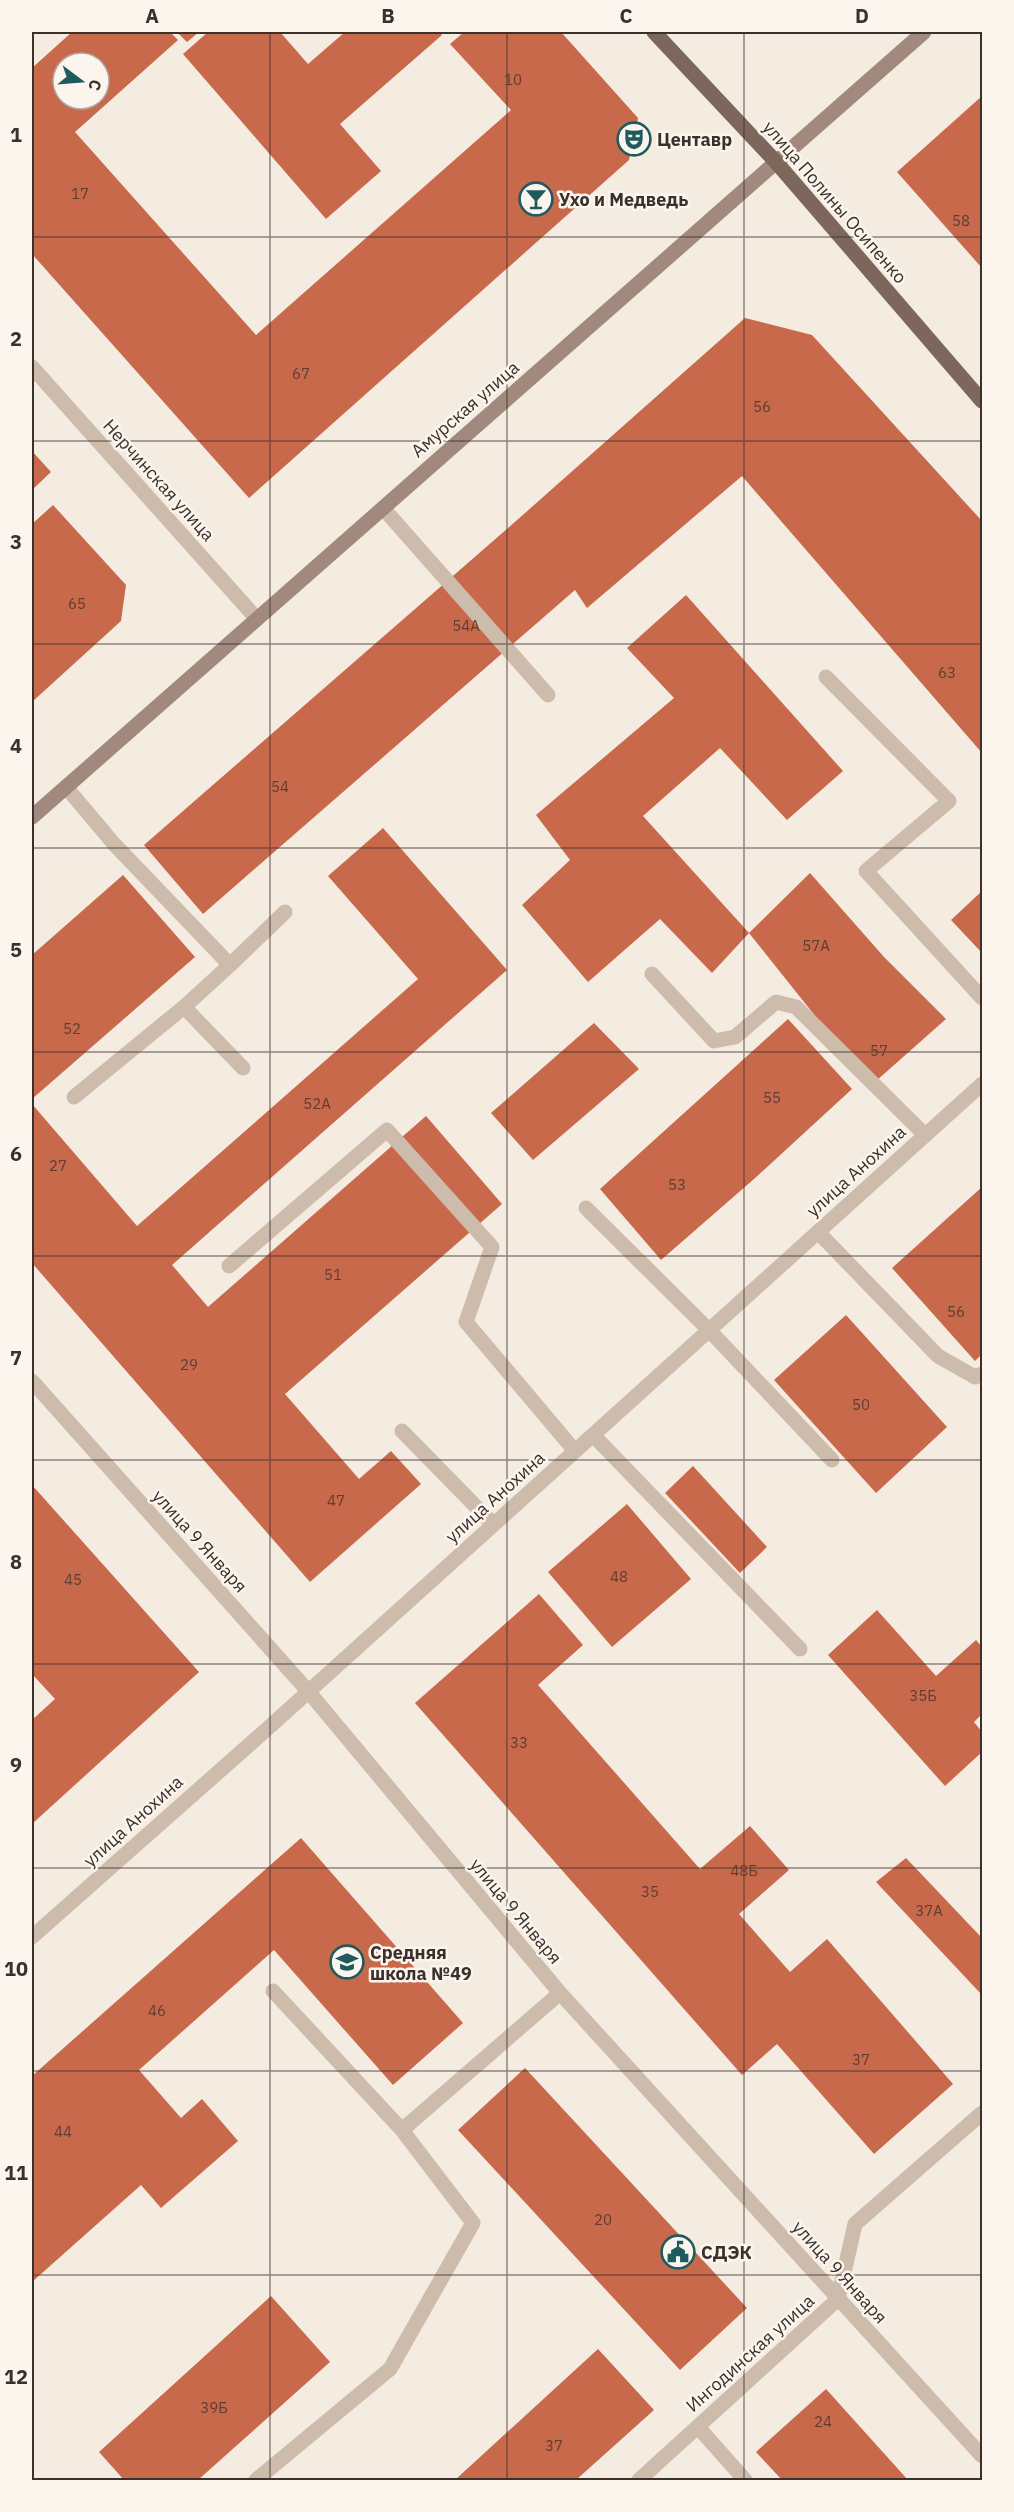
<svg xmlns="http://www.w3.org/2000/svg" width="1014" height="2512" font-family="'IBM Plex Sans',sans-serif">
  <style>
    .building { fill: #c8694b; fill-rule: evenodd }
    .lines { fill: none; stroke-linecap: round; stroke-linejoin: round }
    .service { stroke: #cdbbac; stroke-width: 15 }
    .minor { stroke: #cdbbac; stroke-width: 15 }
    .secondary { stroke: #a18a7d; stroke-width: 15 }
    .primary { stroke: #7d675c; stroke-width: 15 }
    .grid { fill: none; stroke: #3b302b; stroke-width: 1.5; stroke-opacity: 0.55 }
    .labels { text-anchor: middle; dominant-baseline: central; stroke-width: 5; stroke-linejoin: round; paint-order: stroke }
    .number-label { font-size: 15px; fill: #5e3e33 }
    .poi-label { font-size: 18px; font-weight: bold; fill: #3b302b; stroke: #fbf5ee; text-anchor: start }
    .street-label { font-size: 18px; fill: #3b302b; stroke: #fbf5ee }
    .neatline { fill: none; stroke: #3b302b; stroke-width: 2 }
    .grid-label { font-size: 20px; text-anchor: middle; font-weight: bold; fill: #3b302b }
  </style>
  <rect width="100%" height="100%" fill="#f4ebe1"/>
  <path class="building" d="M 72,32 L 170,32 L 178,40 L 75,132 L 256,335 L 511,110 L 450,44 L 464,32 L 561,32 L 638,118 L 629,160 L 249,498 L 32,254 L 32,68 ZM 63,63 L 99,63 L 99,99 L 63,99 Z
    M 177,32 L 199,32 L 187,42 Z
    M 208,32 L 280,32 L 308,64 L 345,32 L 439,32 L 442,35 L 340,124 L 381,171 L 326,219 L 183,54 Z
    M 982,96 L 982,268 L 897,172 Z
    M 745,318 L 812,335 L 982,521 L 982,753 L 742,476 L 587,608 L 575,590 L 203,914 L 144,845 L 516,521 Z
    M 32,451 L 51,472 L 32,490 Z
    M 53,505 L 126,585 L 121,621 L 32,702 L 32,524 Z
    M 686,595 L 843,771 L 787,820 L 720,748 L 643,816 L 749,933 L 712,973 L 660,919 L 588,982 L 522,905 L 570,860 L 536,815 L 674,698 L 627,648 Z
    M 383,828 L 507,970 L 172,1265 L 208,1307 L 426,1116 L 502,1204 L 285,1394 L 359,1479 L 391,1451 L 421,1484 L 310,1582 L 32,1263 L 32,1104 L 137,1226 L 418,979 L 328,876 Z
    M 810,873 L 884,957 L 946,1019 L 876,1081 L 816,1017 L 749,933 Z
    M 123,875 L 195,957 L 32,1099 L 32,955 Z
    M 982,891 L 982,953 L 951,920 Z
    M 788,1019 L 852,1089 L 754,1179 L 661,1260 L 600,1189 Z
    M 594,1023 L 639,1069 L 533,1160 L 491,1113 Z
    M 982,1187 L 982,1354 L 975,1361 L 892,1268 Z
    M 846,1315 L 947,1427 L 876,1493 L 774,1380 Z
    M 693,1466 L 767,1547 L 740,1573 L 665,1493 Z
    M 32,1485 L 199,1672 L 32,1824 L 32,1720 L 55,1699 L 32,1674 Z
    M 627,1504 L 691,1579 L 612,1647 L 548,1572 Z
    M 539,1594 L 583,1645 L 538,1685 L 700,1869 L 750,1826 L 789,1870 L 739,1914 L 790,1972 L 827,1939 L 953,2084 L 874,2154 L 777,2044 L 742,2075 L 415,1703 Z
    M 877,1610 L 936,1676 L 976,1640 L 982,1647 L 982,1714 L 974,1722 L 982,1732 L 982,1752 L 945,1786 L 828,1655 Z
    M 301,1838 L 463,2023 L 393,2085 L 274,1950 L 139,2070 L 181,2118 L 202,2099 L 238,2141 L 161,2208 L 141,2185 L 32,2282 L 32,2076 Z
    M 906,1858 L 982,1938 L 982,1995 L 876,1882 Z
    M 525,2068 L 747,2308 L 680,2370 L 458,2130 Z
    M 271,2296 L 330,2362 L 198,2480 L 124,2480 L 99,2452 Z
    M 598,2349 L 654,2410 L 576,2480 L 455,2480 Z
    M 826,2389 L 908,2480 L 782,2480 L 756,2452 Z"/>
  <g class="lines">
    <path class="service" d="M 383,508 L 548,695
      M 826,677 L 949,801 L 866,871 L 982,998
      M 66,787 L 114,844 L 230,965 L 184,1007 L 74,1097
      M 230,965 L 285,912
      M 652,974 L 714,1041 L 735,1037 L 776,1002 L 796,1007 L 925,1135
      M 184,1007 L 243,1068
      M 586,1208 L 709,1330 L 832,1460
      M 818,1232 L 938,1356 L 975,1377 L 982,1374
      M 229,1266 L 387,1130 L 492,1247 L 466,1322 L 575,1451
      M 402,1431 L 493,1524
      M 593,1435 L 800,1649
      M 273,1991 L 402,2130
      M 698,2427 L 745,2480
      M 256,2480 L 390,2369 L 473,2223 L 402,2130 L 560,1993"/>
    <path class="minor" d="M 32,367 L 257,619
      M 32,1381 L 308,1691 L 560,1993 L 982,2456
      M 32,1937 L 267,1729 L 982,1084
      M 639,2480 L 838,2299 L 855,2224 L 982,2113"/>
    <path class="secondary" d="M 32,817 L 924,32"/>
    <path class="primary" d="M 654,32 L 776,162 L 982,401"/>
  </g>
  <path class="grid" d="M 270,32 L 270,2480M 507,32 L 507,2480M 744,32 L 744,2480M 32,237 L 982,237M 32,441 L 982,441M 32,644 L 982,644M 32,848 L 982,848M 32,1052 L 982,1052M 32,1256 L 982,1256M 32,1460 L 982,1460M 32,1664 L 982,1664M 32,1868 L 982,1868M 32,2071 L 982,2071M 32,2275 L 982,2275"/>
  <defs>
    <symbol id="theatre-ring" viewBox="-11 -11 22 22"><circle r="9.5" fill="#fbf5ee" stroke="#1f5a5e" stroke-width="1.5"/><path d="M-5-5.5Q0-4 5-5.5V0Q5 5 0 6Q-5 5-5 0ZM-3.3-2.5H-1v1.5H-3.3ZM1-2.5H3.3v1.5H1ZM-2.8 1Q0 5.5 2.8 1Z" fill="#1f5a5e"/></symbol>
    <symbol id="bar-ring" viewBox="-11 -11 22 22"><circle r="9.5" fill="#fbf5ee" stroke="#1f5a5e" stroke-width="1.5"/><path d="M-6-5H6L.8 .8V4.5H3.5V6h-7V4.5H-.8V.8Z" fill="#1f5a5e"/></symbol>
    <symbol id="school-ring" viewBox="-11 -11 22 22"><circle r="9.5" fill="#fbf5ee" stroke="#1f5a5e" stroke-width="1.5"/><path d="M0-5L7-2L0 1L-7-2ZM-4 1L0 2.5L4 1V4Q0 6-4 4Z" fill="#1f5a5e"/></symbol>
    <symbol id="civic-ring" viewBox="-11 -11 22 22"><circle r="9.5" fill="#fbf5ee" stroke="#1f5a5e" stroke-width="1.5"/><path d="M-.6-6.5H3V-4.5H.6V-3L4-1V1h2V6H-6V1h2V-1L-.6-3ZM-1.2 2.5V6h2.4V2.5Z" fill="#1f5a5e"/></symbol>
  </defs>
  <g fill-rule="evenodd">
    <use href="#theatre-ring" x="615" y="120" width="38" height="38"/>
    <use href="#bar-ring" x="517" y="180" width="38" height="38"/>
    <use href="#school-ring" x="328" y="1943" width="38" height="38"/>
    <use href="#civic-ring" x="659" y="2233" width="38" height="38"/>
  </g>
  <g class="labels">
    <g class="number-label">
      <text x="513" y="79">10</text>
      <text x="80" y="193">17</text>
      <text x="961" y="220">58</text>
      <text x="301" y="373">67</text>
      <text x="762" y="406">56</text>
      <text x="77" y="603">65</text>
      <text x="466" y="625">54А</text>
      <text x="947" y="672">63</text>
      <text x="280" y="786">54</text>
      <text x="816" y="945">57А</text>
      <text x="72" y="1028">52</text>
      <text x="879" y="1050">57</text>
      <text x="772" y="1097">55</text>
      <text x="317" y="1103">52А</text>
      <text x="58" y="1165">27</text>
      <text x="677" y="1184">53</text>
      <text x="333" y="1274">51</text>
      <text x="956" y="1311">56</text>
      <text x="189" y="1364">29</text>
      <text x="861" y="1404">50</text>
      <text x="336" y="1500">47</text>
      <text x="619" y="1576">48</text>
      <text x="73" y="1579">45</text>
      <text x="923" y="1695">35Б</text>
      <text x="519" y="1742">33</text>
      <text x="744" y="1870">48Б</text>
      <text x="650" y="1891">35</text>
      <text x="929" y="1910">37А</text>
      <text x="157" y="2010">46</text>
      <text x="861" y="2059">37</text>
      <text x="63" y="2131">44</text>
      <text x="603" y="2219">20</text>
      <text x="214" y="2407">39Б</text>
      <text x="823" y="2421">24</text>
      <text x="554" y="2445">37</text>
    </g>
    <g class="poi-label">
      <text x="657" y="139">Центавр</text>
      <text x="559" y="199">Ухо и Медведь</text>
      <text x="370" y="1952">Средняя<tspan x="370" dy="21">школа №49</tspan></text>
      <text x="701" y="2252">СДЭК</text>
    </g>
    <g class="street-label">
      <text transform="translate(835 202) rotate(49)">улица Полины Осипенко</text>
      <text transform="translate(465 409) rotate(-41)">Амурская улица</text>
      <text transform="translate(159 480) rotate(48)">Нерчинская улица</text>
      <text transform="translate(856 1171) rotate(-42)">улица Анохина</text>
      <text transform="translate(495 1497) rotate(-42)">улица Анохина</text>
      <text transform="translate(200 1541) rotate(48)">улица 9 Января</text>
      <text transform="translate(133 1821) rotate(-42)">улица Анохина</text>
      <text transform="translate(516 1911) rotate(50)">улица 9 Января</text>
      <text transform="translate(840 2272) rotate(48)">улица 9 Января</text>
      <text transform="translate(750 2353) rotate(-42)">Ингодинская улица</text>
    </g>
  </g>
  <rect width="1014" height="2512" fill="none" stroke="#fbf5ee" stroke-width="66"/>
  <g transform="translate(81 81) rotate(106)"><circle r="28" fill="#fbf5ee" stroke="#aea6a0" stroke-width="1.5"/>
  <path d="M0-4.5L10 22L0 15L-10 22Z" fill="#1f5a5e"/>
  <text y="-9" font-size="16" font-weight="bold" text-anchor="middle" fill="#3b302b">С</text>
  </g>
  <rect x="33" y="33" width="948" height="2446" class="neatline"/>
  <g class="grid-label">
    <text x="152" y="23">A</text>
    <text x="388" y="23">B</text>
    <text x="626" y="23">C</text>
    <text x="862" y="23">D</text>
    <text x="16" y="142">1</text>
    <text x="16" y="346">2</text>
    <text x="16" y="549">3</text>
    <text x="16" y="753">4</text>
    <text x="16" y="957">5</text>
    <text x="16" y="1161">6</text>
    <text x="16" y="1365">7</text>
    <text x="16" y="1569">8</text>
    <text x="16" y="1772">9</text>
    <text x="16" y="1976">10</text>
    <text x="16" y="2180">11</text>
    <text x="16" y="2384">12</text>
  </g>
</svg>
